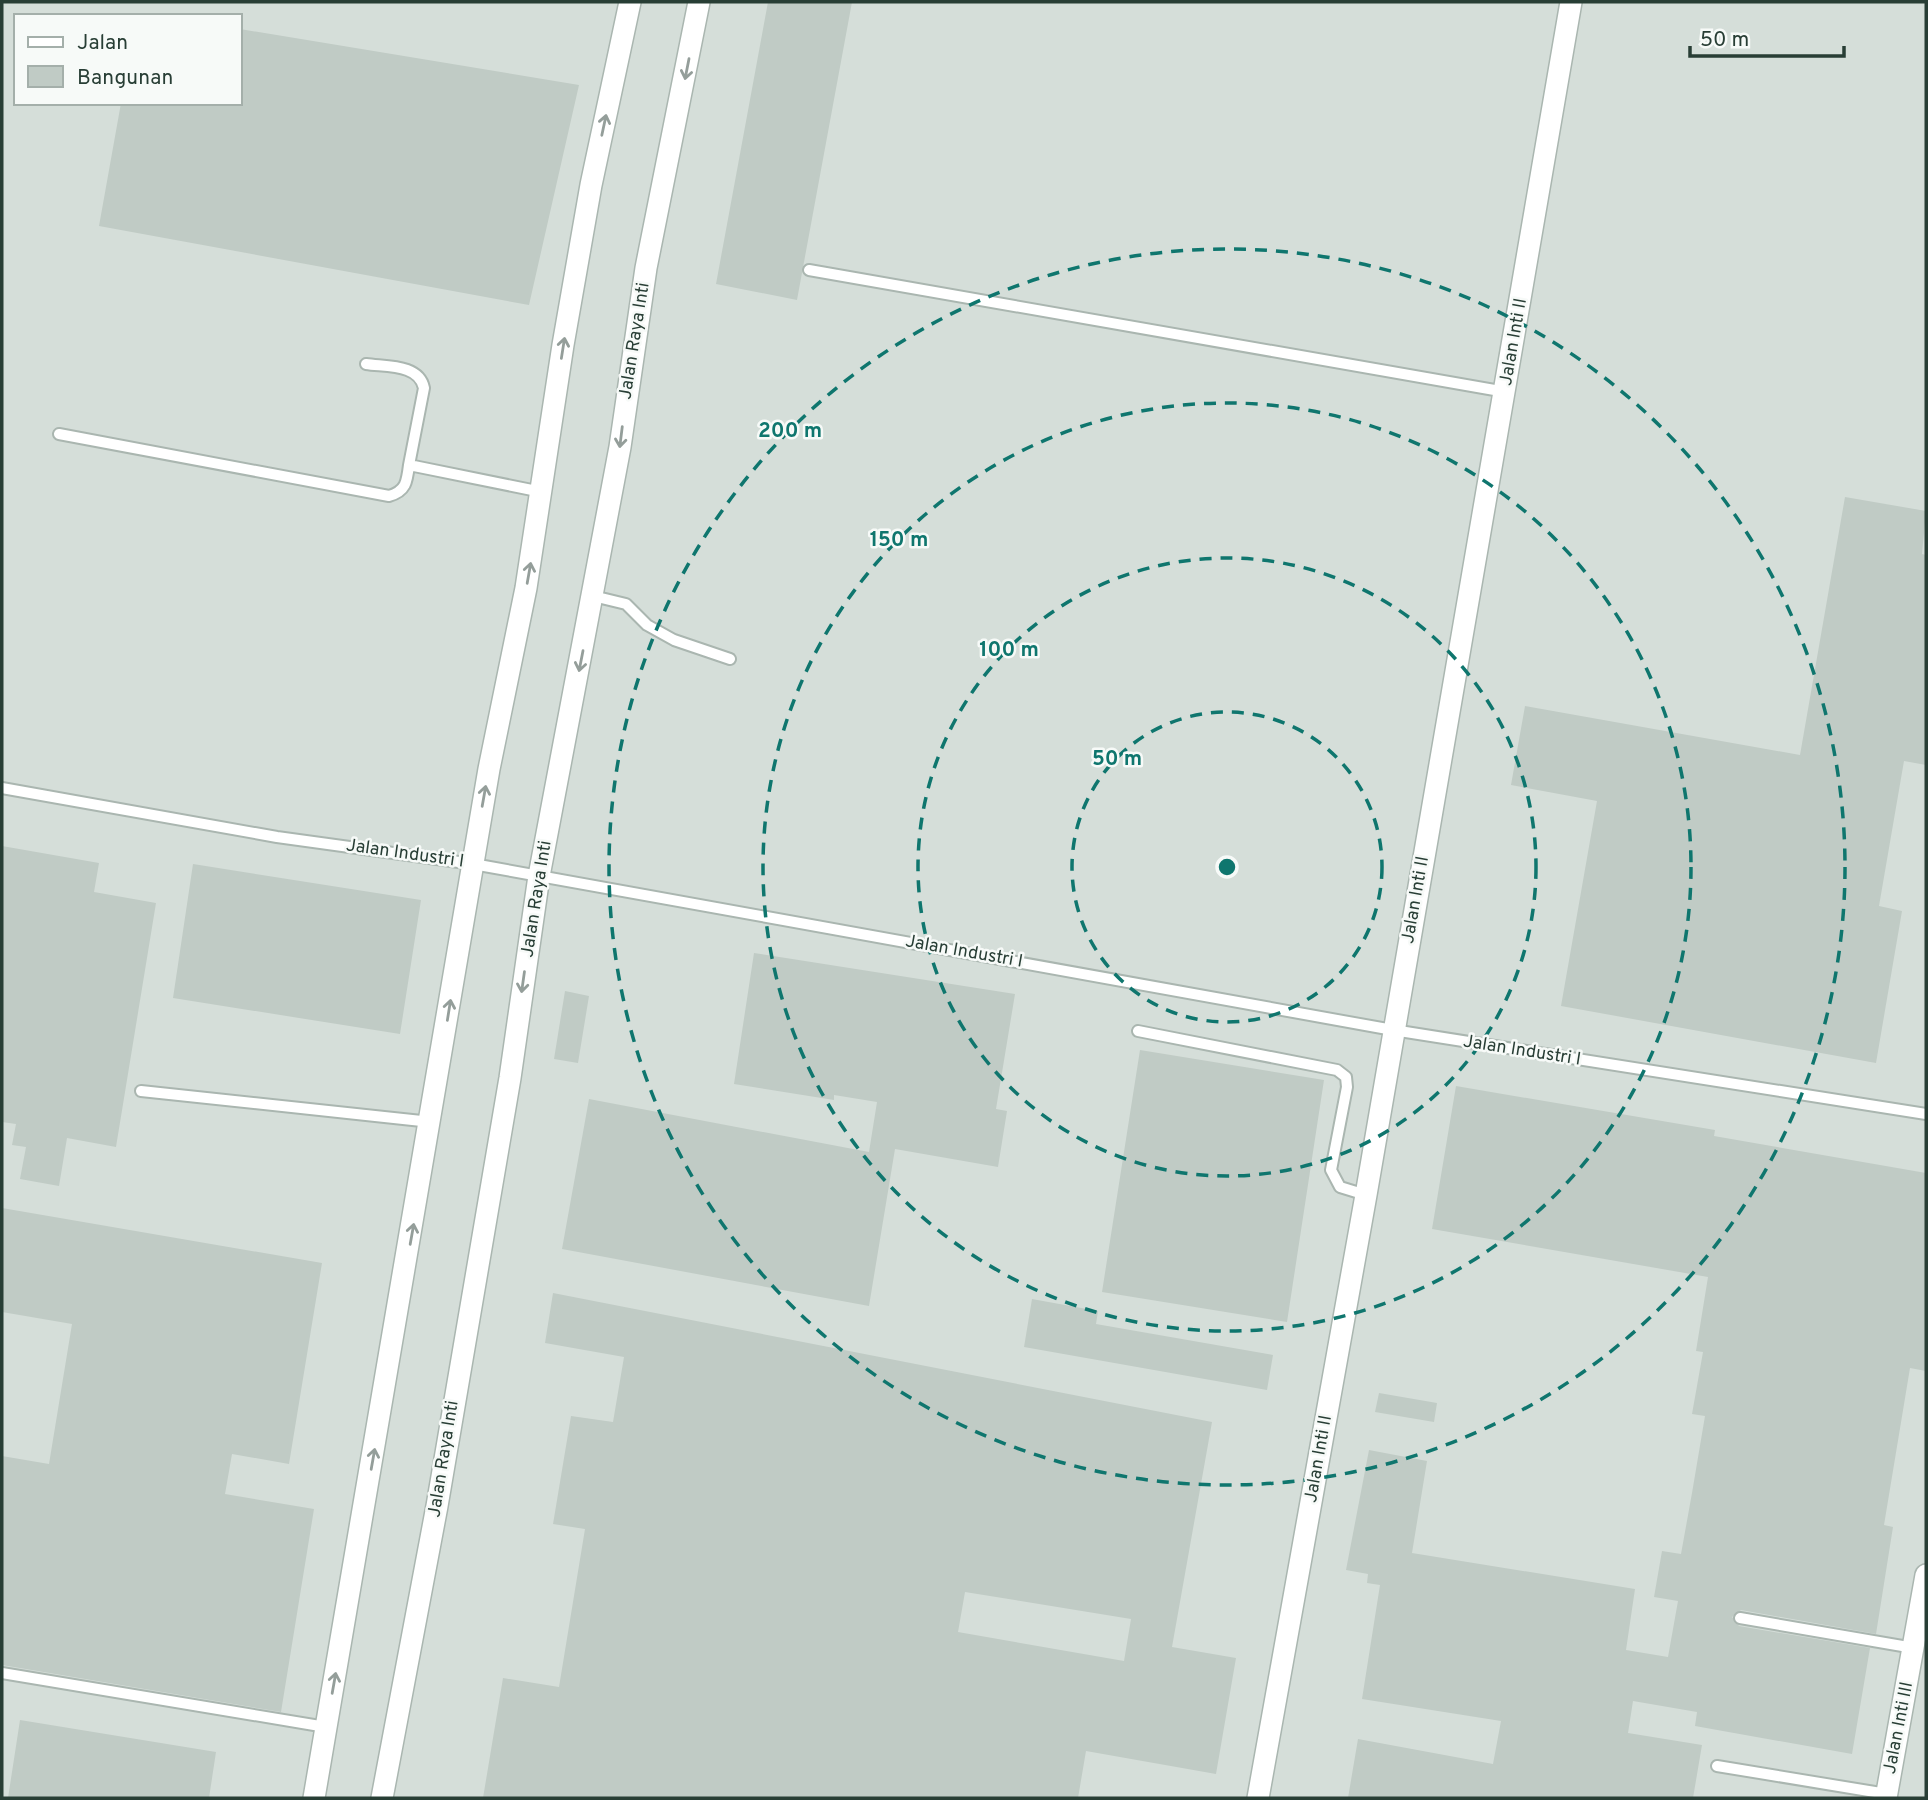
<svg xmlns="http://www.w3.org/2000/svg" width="1928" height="1800" font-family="Overpass,sans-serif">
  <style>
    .built { fill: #d5ded9; fill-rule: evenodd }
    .building { fill: #c0cbc5; fill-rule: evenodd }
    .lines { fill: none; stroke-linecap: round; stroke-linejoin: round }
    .lane-casing { stroke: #aab6b0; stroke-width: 14 }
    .street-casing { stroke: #aab6b0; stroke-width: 24 }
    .lane { stroke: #fff; stroke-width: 10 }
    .street { stroke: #fff; stroke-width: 21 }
    .oneway { stroke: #949e9a }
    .ring { fill: none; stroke: #0f766e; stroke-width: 3.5; stroke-dasharray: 12 9 }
    .labels { text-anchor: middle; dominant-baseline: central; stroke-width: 5; stroke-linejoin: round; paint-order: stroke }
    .street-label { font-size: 18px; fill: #283e35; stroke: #f7faf8 }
    .centre { fill: #0f766e; stroke: #f7faf8; stroke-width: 3.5 }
    .ring-label { font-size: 21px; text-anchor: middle; font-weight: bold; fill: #0f766e; stroke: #f7faf8; stroke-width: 5; stroke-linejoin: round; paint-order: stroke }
  </style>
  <rect width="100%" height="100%" fill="#e7eeea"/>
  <path class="built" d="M 2,2 L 1926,2 L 1926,1798 L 2,1798 ZM 16,16 L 240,16 L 240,103 L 16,103 Z"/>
  <path class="building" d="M 768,2 L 852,2 L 797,300 L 716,284 Z
    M 240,29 L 579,85 L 529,305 L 99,226 L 121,103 L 240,103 Z
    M 1845,497 L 1926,511 L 1922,554 L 1926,555 L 1926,765 L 1904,761 L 1879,906 L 1902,911 L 1876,1063 L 1561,1006 L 1597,801 L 1511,785 L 1525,706 L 1800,755 Z
    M 2,846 L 99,863 L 94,892 L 156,903 L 116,1147 L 67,1138 L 59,1186 L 20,1179 L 26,1147 L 12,1145 L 16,1124 L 2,1122 Z
    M 193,864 L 421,900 L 400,1034 L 173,998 Z
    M 754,953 L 1015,994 L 996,1109 L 1007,1111 L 998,1167 L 895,1149 L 869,1306 L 562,1249 L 589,1099 L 869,1152 L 877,1102 L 834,1095 L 834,1100 L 734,1084 Z
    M 565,991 L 589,996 L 578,1063 L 554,1059 Z
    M 1140,1050 L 1324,1080 L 1287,1322 L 1102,1292 Z
    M 1456,1086 L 1715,1130 L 1714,1136 L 1926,1173 L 1926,1371 L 1910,1368 L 1884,1525 L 1893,1527 L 1876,1634 L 1741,1610 L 1732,1617 L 1739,1626 L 1870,1648 L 1852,1754 L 1695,1726 L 1697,1712 L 1633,1701 L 1628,1733 L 1702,1745 L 1693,1798 L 1348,1798 L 1358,1739 L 1493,1764 L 1501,1721 L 1362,1699 L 1380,1585 L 1367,1583 L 1368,1574 L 1346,1570 L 1369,1450 L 1427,1461 L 1412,1553 L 1635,1589 L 1626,1650 L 1668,1657 L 1678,1601 L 1654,1597 L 1662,1551 L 1681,1554 L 1692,1493 L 1705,1416 L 1692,1414 L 1703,1352 L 1696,1351 L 1708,1277 L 1432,1229 Z
    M 2,1208 L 322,1263 L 289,1464 L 232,1454 L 225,1494 L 314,1509 L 281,1712 L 2,1665 L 2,1456 L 49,1464 L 72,1324 L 2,1312 Z
    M 553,1293 L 1212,1422 L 1172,1647 L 1236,1658 L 1216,1774 L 1086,1751 L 1078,1798 L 483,1798 L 503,1678 L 559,1687 L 585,1529 L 553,1524 L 571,1416 L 613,1422 L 624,1357 L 545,1343 ZM 965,1592 L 1131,1619 L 1124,1661 L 958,1632 Z
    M 1032,1299 L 1098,1311 L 1096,1324 L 1273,1355 L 1267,1390 L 1024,1347 Z
    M 1379,1393 L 1437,1403 L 1434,1422 L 1375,1412 Z
    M 20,1720 L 216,1752 L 209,1798 L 8,1798 Z"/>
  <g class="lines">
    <defs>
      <path id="lane" d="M 809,270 L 1506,392
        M 366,364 C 387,367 419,364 424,388 L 409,465 L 542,492
        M 59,434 L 389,496 C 406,491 407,482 409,465
        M 593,596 L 626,604 L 647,625 L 674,640 L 730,659
        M 2,788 L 277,837 L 473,864 L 1393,1030 L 1926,1114
        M 1138,1031 L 1337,1070 L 1346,1077 L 1347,1087 L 1331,1170 L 1340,1187 L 1366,1195
        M 141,1091 L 431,1122
        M 1740,1618 L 1914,1648
        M 2,1673 L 326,1727
        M 1717,1766 L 1887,1794"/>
      <path id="street" d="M 314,1798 L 489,769 L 526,588 L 563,345 L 591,185 L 630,2
        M 382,1798 L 437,1506 L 510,1078 L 539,876 L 620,447 L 646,268 L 699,2
        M 1258,1798 L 1366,1195 L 1571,2
        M 1886,1798 L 1926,1575"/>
    </defs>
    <use href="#lane" class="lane-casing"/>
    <use href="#street" class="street-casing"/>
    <use href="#lane" class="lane"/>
    <use href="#street" class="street"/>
  </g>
  <defs><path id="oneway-shaft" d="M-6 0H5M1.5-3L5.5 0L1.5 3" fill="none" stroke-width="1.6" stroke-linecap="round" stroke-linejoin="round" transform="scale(1.75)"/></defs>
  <g class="oneway">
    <use href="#oneway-shaft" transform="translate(687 69) rotate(101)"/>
    <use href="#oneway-shaft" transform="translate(604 125) rotate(-78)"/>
    <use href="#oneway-shaft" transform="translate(563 348) rotate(-81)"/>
    <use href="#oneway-shaft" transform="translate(621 437) rotate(97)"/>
    <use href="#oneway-shaft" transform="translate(529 573) rotate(-80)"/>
    <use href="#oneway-shaft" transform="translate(581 661) rotate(101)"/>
    <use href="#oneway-shaft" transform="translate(484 796) rotate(-80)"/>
    <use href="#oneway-shaft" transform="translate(523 982) rotate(98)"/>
    <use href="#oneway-shaft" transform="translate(449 1010) rotate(-81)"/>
    <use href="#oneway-shaft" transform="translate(412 1234) rotate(-80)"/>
    <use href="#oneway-shaft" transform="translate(373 1459) rotate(-80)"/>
    <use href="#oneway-shaft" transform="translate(334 1683) rotate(-80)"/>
  </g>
  <g class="ring">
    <circle cx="1227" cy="867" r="155"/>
    <circle cx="1227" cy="867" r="309"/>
    <circle cx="1227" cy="867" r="464"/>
    <circle cx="1227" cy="867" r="618"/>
  </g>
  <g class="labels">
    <g class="street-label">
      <text transform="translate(635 341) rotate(-81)">Jalan Raya Inti</text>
      <text transform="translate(1514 342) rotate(-80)">Jalan Inti II</text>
      <text transform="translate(405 854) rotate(8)">Jalan Industri I</text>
      <text transform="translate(537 899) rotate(-81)">Jalan Raya Inti</text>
      <text transform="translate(1416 900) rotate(-80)">Jalan Inti II</text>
      <text transform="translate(964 952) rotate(10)">Jalan Industri I</text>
      <text transform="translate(1522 1051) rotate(9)">Jalan Industri I</text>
      <text transform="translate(444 1459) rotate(-81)">Jalan Raya Inti</text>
      <text transform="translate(1319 1459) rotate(-80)">Jalan Inti II</text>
      <text transform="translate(1899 1728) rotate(-79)">Jalan Inti III</text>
    </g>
  </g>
  <circle cx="1227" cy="867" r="10" class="centre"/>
  <g class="ring-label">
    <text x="790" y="437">200 m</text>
    <text x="899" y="546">150 m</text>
    <text x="1009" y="656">100 m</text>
    <text x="1117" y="765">50 m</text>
  </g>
  <rect width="1928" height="1800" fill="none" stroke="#283e35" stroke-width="7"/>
  <rect x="14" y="14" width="228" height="91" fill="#f7faf8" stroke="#a4afaa" stroke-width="2"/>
  <rect x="28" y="37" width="35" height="10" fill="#ffffff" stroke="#a4afaa" stroke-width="2"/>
  <text x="77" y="49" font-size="21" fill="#283e35">Jalan</text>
  <rect x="28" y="66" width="35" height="21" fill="#c0cbc5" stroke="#a4afaa" stroke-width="2"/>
  <text x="77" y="84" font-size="21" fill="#283e35">Bangunan</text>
  <path d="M1690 46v10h154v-10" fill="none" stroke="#283e35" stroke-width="3.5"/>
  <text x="1700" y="46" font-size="21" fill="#283e35" stroke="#f7faf8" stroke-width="5" paint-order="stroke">50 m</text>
</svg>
